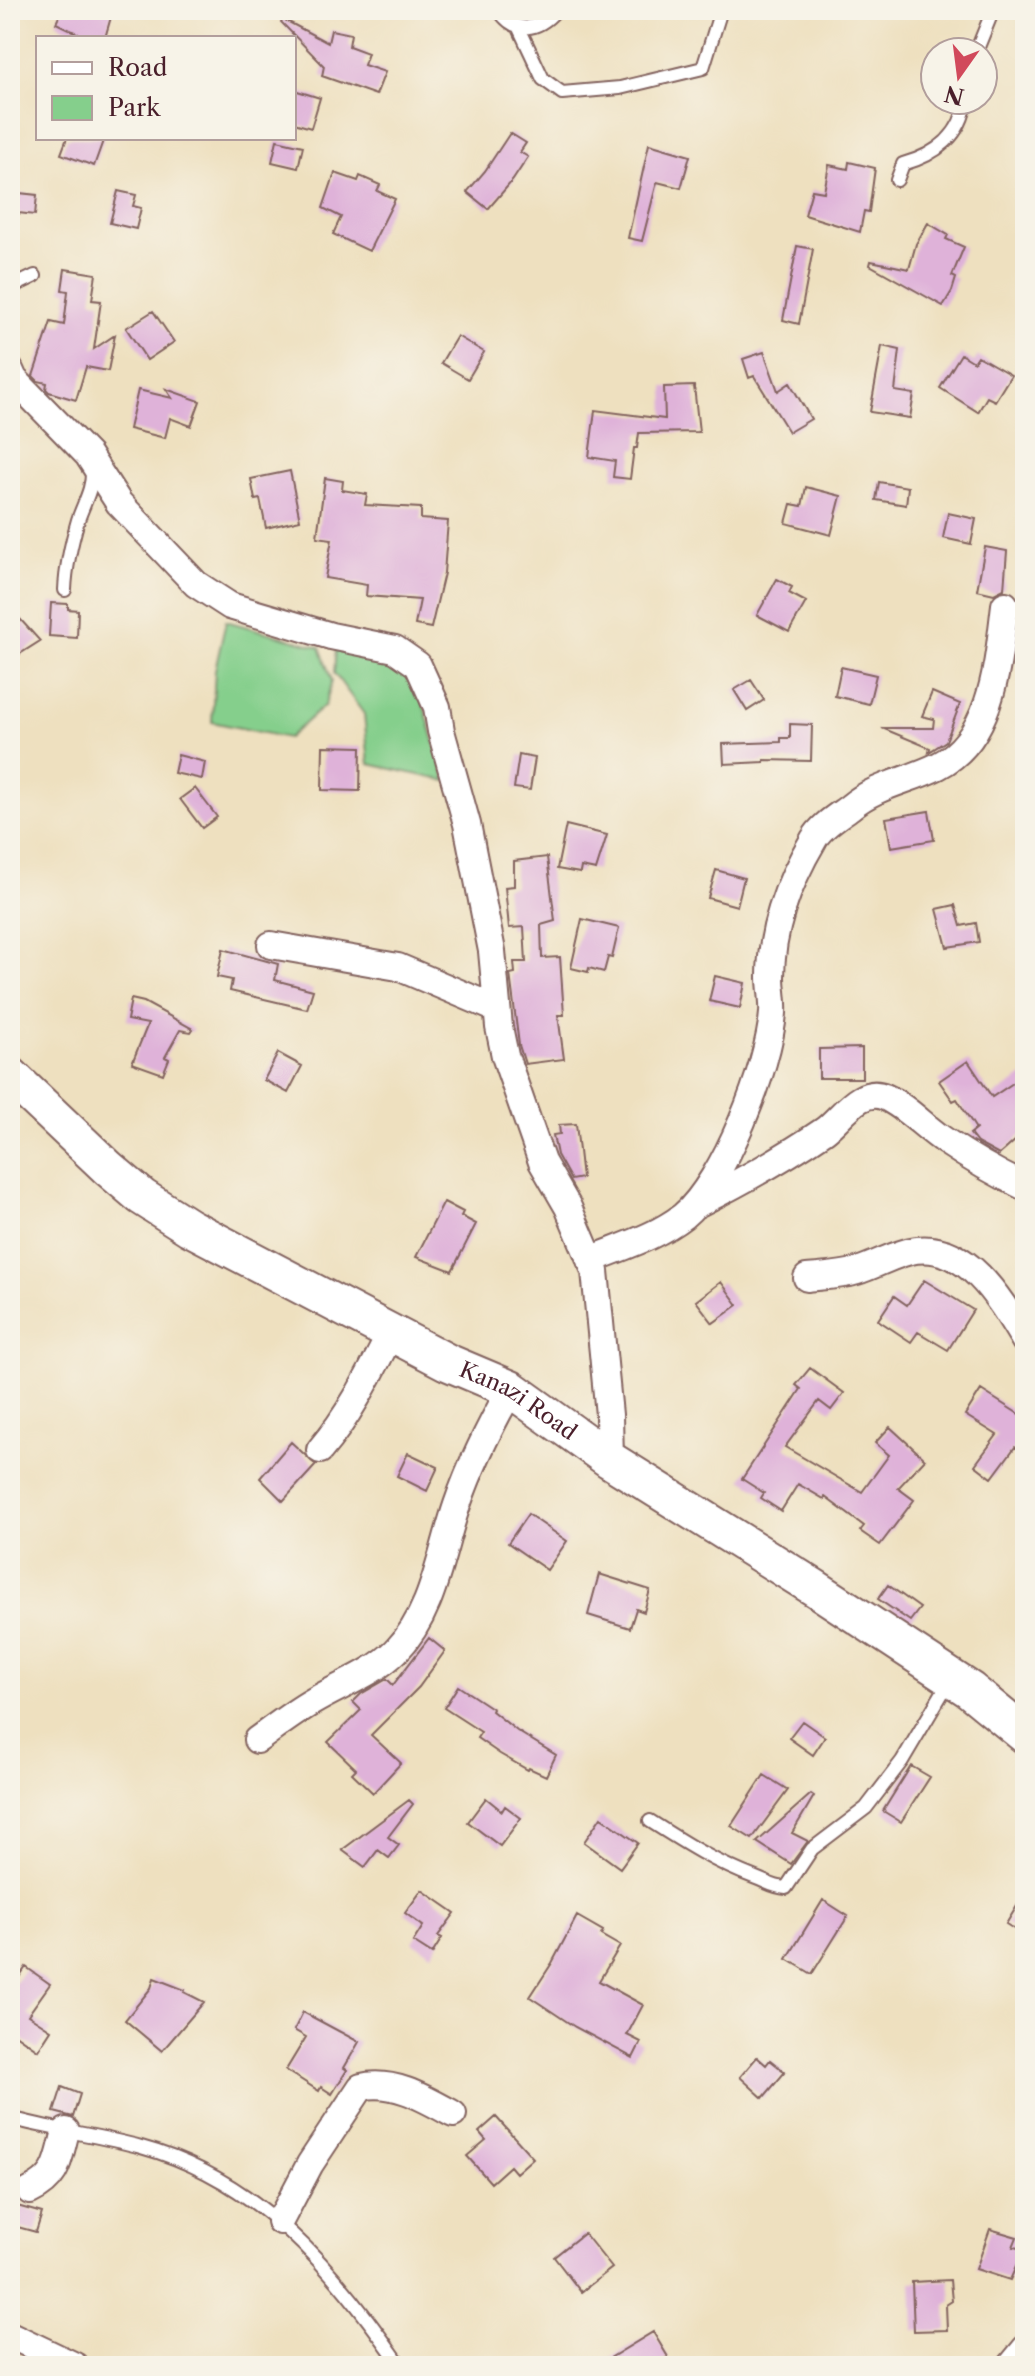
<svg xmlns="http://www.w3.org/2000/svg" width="1035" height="2376" font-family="'Libre Caslon Text',serif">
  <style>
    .green { fill: #85cf8c; stroke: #68775c; stroke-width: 2 }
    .building { fill: #dfb2d9 }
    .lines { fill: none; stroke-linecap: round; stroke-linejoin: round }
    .lane-casing { stroke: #83635f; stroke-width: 16 }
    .street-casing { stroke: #83635f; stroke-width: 30 }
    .secondary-casing { stroke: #83635f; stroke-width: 40 }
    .lane { stroke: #fff; stroke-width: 12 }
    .street { stroke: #fff; stroke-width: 26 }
    .secondary { stroke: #fff; stroke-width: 36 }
    .labels { text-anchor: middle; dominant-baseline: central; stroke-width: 6; stroke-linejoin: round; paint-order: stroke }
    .street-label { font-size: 22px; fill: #4a1f2b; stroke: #f7f3e8 }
  </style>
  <rect width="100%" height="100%" fill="#f7f3e8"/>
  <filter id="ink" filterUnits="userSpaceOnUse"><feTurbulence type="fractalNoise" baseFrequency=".0125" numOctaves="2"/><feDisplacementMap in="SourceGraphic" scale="16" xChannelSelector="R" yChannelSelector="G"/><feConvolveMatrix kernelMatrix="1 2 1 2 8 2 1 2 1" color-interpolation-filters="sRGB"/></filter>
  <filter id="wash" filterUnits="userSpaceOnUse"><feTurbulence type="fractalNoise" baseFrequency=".006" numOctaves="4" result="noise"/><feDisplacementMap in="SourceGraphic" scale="32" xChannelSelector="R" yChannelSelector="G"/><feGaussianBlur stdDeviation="1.8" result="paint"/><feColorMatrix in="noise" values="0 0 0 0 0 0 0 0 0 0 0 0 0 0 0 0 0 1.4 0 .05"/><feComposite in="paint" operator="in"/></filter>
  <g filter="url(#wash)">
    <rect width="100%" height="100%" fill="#eee0bf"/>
    <path class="green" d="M 226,621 L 320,647 L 332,681 L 325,705 L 288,738 L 212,722 L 215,670 Z
      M 336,649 L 413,669 L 446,781 L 369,764 L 364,714 L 334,673 Z"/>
    <g id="blocks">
      <path class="building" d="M 62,10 L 113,10 L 105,38 L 87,38 L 56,23 Z
        M 283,19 L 328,43 L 331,30 L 351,34 L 349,46 L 368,53 L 364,65 L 385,72 L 376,95 L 322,76 L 324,66 L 281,22 Z
        M 294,90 L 320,98 L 311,128 L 294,123 Z
        M 510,133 L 526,143 L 520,152 L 528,157 L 513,180 L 488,209 L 467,192 L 485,171 Z
        M 67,138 L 104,138 L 94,166 L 61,154 Z
        M 277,140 L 303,146 L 298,168 L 272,162 Z
        M 649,144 L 690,156 L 681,188 L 657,182 L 642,241 L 628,238 Z
        M 849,162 L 875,168 L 869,212 L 864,211 L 860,232 L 805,215 L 812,190 L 824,192 L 829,165 L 848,169 Z
        M 335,173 L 358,181 L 360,176 L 380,185 L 377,191 L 395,199 L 369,251 L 333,234 L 341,217 L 323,208 Z
        M 118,191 L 136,195 L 133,206 L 141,208 L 136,229 L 110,223 Z
        M 10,192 L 37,195 L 35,215 L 10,212 Z
        M 928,223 L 948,235 L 946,239 L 964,247 L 952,276 L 956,278 L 952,291 L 943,306 L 870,265 L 871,261 L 909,269 L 916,244 Z
        M 797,246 L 813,249 L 799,324 L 783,320 Z
        M 65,269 L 96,274 L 92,300 L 101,301 L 94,349 L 115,335 L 108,371 L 86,367 L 76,400 L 49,392 L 46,389 L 47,383 L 38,381 L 33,376 L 51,322 L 64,325 L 68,291 L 62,290 Z
        M 153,311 L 174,342 L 147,360 L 126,328 Z
        M 457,336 L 484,352 L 468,379 L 441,363 Z
        M 882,346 L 900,350 L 895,391 L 914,394 L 910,418 L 870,412 Z
        M 764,352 L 778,391 L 790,383 L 811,419 L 789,432 L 754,376 L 749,378 L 743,359 Z
        M 961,354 L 974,362 L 978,356 L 1011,375 L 995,401 L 987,397 L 978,412 L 940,388 Z
        M 694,386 L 699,432 L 639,433 L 637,448 L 634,448 L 630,479 L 613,477 L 615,461 L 589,457 L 595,410 L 665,419 L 664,387 Z
        M 166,389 L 200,401 L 191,426 L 170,418 L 165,438 L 129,429 L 138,390 L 172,398 Z
        M 290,471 L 300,520 L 266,528 L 260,499 L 255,500 L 251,479 Z
        M 325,478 L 343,481 L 342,490 L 367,494 L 365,505 L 421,508 L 421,519 L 448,521 L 444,573 L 431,628 L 415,625 L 420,600 L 366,596 L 367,585 L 325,578 L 332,539 L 317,537 Z
        M 879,482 L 908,487 L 906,505 L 876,500 Z
        M 806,487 L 841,496 L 831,535 L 786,523 L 791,504 L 802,506 Z
        M 948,513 L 976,519 L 971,544 L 943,538 Z
        M 985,547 L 1007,551 L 1004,589 L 994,594 L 977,590 Z
        M 777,579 L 792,587 L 789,593 L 806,602 L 789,632 L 757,615 Z
        M 51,603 L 68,604 L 68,609 L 78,610 L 77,638 L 49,636 Z
        M 10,608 L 40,641 L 18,655 L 10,642 Z
        M 841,667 L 876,675 L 869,704 L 835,696 Z
        M 751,680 L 764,700 L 747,711 L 734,690 Z
        M 932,692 L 960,704 L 946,741 L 929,752 L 930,748 L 882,728 L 933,728 L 934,719 L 922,716 Z
        M 790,724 L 812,725 L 811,761 L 764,760 L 764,762 L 724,764 L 723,744 L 781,742 L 781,738 L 790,738 Z
        M 323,746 L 361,747 L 360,791 L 322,790 Z
        M 178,755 L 205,762 L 202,779 L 174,773 Z
        M 519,755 L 535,758 L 530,790 L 514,788 Z
        M 195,788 L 217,817 L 202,828 L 180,799 Z
        M 929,811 L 934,840 L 891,847 L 886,818 Z
        M 566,825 L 607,835 L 596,870 L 581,867 L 580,873 L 557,869 Z
        M 547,857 L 555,921 L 541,925 L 542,958 L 560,957 L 564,1015 L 558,1015 L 564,1059 L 525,1064 L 519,1045 L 510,974 L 515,973 L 514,962 L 526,962 L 524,927 L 509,928 L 505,887 L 514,886 L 514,861 Z
        M 716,870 L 744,878 L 737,906 L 708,898 Z
        M 955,905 L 961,926 L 976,923 L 979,942 L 947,947 L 937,909 Z
        M 582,919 L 619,928 L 612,958 L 608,957 L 604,972 L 589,968 L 588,972 L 571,968 Z
        M 223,949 L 278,964 L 275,980 L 313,990 L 307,1009 L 230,991 L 232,980 L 217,977 Z
        M 715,976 L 745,983 L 740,1008 L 709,1001 Z
        M 131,999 L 144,1002 L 193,1029 L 191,1032 L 180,1030 L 165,1057 L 169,1059 L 163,1074 L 132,1063 L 148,1024 L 127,1020 Z
        M 862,1048 L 862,1078 L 819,1078 L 819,1049 Z
        M 278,1053 L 302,1066 L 288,1093 L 264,1080 Z
        M 968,1061 L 992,1097 L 1025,1075 L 1025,1132 L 999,1155 L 977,1143 L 970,1134 L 976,1129 L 957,1099 L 953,1101 L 939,1081 Z
        M 576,1124 L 582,1178 L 571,1180 L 557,1155 L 553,1135 L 560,1134 L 559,1125 Z
        M 444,1202 L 463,1212 L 461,1216 L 476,1224 L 452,1271 L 416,1257 Z
        M 924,1280 L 973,1310 L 948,1350 L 918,1332 L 911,1342 L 878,1320 L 894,1296 L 907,1305 Z
        M 721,1282 L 738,1305 L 713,1323 L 696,1301 Z
        M 810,1368 L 844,1393 L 831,1410 L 819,1401 L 785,1447 L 862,1492 L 889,1455 L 875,1443 L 890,1427 L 925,1459 L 898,1488 L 914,1500 L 880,1545 L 860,1531 L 864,1526 L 825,1497 L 824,1499 L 798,1484 L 781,1511 L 761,1498 L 764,1493 L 742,1479 L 801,1389 L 796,1385 Z
        M 981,1390 L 1025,1418 L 1025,1453 L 1015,1447 L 992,1478 L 975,1465 L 997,1435 L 965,1415 Z
        M 291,1442 L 316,1465 L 283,1501 L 260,1478 Z
        M 408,1453 L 438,1467 L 427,1491 L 397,1476 Z
        M 528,1514 L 567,1541 L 547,1570 L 508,1543 Z
        M 599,1574 L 650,1590 L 644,1612 L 636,1609 L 630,1628 L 588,1615 Z
        M 888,1585 L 920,1608 L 910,1621 L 878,1599 Z
        M 429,1638 L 445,1651 L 419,1687 L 371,1735 L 401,1763 L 373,1793 L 352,1773 L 356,1769 L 328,1742 L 361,1710 L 353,1702 L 361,1694 L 387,1679 L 393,1685 Z
        M 458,1686 L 493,1709 L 492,1711 L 517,1731 L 556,1755 L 546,1776 L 529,1768 L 528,1770 L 500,1754 L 477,1738 L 481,1732 L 444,1708 Z
        M 802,1721 L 825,1737 L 813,1755 L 789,1738 Z
        M 911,1766 L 930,1777 L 901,1822 L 883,1811 Z
        M 764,1775 L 788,1790 L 752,1839 L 731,1826 Z
        M 811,1794 L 814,1796 L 792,1833 L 808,1841 L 791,1864 L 757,1842 Z
        M 486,1798 L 502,1811 L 505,1806 L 521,1818 L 500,1846 L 468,1822 Z
        M 409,1800 L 413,1804 L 388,1837 L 399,1845 L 389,1858 L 378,1850 L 365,1867 L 342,1850 Z
        M 601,1817 L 638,1843 L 620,1868 L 584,1842 Z
        M 422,1890 L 455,1913 L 438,1936 L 442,1938 L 432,1954 L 413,1942 L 423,1926 L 405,1913 Z
        M 1025,1893 L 1025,1936 L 1006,1924 Z
        M 823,1900 L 848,1916 L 812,1974 L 787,1959 Z
        M 577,1916 L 603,1931 L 601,1935 L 620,1946 L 599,1981 L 643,2005 L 627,2035 L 641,2042 L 633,2058 L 575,2027 L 530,1997 L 552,1963 Z
        M 26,1967 L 50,1984 L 28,2015 L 51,2030 L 38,2050 L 15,2034 L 10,2042 L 10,1990 Z
        M 154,1978 L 185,1990 L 184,1992 L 204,2002 L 162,2051 L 125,2020 L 151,1988 Z
        M 303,2012 L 359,2042 L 344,2068 L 347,2070 L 332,2094 L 321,2087 L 319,2091 L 286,2070 L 306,2037 L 294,2030 Z
        M 757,2057 L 766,2065 L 770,2060 L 785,2072 L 763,2098 L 740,2077 Z
        M 62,2087 L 80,2094 L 73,2117 L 54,2112 Z
        M 496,2117 L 533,2158 L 516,2173 L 510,2166 L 491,2183 L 467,2156 L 486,2140 L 479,2132 Z
        M 10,2204 L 42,2213 L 36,2232 L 10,2225 Z
        M 990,2229 L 1017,2237 L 1013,2247 L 1024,2249 L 1010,2280 L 976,2269 Z
        M 584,2233 L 612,2268 L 581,2292 L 554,2257 Z
        M 950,2280 L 952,2301 L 946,2305 L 947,2330 L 914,2331 L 912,2282 Z
        M 653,2332 L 668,2357 L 653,2366 L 597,2366 Z"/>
    </g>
  </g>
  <g filter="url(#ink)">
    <use href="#blocks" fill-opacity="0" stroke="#83635f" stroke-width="2"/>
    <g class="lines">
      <defs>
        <path id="lane" d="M 499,10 C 515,35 538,31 556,10
          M 519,28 L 543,79 L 562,93 L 620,88 L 703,68 L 721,10
          M 976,52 L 993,10
          M 897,180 L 903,164 C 936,155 962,135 966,100
          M 10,288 L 35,276
          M 65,590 C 66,565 71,544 78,520 C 84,502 93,489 92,470
          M 650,1821 C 686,1844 716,1863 756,1878 C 767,1882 773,1887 786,1888 L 812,1849 L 866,1808 L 902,1761 L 950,1680
          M 10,2118 C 53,2130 98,2135 141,2147 C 259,2179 335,2270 401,2366"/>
        <path id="street" d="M 10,370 L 14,379 L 88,455 L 119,503 L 196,584 L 230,606 L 331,636 L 395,649 L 418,665 L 437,707 L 441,731 L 467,824 L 492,951 L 499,1027 L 505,1056 L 542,1162 L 568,1207 L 595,1271 L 609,1415 L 610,1460
          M 271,945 L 398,967 L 497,1009
          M 697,1204 C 741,1182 784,1158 825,1130 C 842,1117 861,1086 885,1097 C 907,1107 925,1128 945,1141 C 970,1158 998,1174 1025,1187
          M 590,1260 C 621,1247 656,1237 683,1216 C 724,1182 769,1066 773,1013 C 774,1001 771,989 771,977 C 771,928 789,881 814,839 C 821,826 838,816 850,807 C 876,785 908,781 938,766 C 994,738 998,660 1005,605
          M 807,1278 C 824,1276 841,1276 857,1271 C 877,1265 895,1253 916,1250 C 969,1243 1002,1303 1025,1341
          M 320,1450 C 350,1415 370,1374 391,1333
          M 257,1740 C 275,1727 293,1713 312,1702 C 340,1685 373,1674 396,1651 C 434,1612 440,1554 457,1505 C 471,1464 490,1426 511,1389
          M 30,2191 C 59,2177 58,2160 66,2131
          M 280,2221 L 310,2164 L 361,2087 C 393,2079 426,2099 453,2114
          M 10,2335 L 75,2366
          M 1011,2366 L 1025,2349"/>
        <g id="secondary">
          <path id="s1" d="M 10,1075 L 108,1168 L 142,1197 L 189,1227 L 447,1362 L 511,1389 L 610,1460 L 815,1588 L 970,1690 L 1025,1735"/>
        </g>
      </defs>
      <use href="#lane" class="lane-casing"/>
      <use href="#street" class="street-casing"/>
      <use href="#secondary" class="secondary-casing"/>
      <use href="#lane" class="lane"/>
      <use href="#street" class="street"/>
      <use href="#secondary" class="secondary"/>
    </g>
  </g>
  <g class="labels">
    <g class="street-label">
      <text stroke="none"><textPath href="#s1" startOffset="608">Kanazi Road</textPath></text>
    </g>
  </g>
  <rect width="1035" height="2376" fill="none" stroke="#f7f3e8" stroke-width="40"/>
  <rect x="36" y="36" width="260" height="104" fill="#f7f3e8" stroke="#b29e9c" stroke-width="2"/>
  <rect x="52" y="62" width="40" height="12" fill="#ffffff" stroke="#b29e9c" stroke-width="2"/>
  <text x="108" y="76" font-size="24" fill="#4a1f2b">Road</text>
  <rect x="52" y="96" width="40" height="24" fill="#85cf8c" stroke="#b29e9c" stroke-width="2"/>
  <text x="108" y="116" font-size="24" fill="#4a1f2b">Park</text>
  <g transform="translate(959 76) rotate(194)"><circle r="38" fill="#f7f3e8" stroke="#b29e9c" stroke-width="2"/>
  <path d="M0-6L14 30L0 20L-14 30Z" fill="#d1495b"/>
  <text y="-12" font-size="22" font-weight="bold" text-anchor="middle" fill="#4a1f2b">N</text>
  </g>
</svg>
